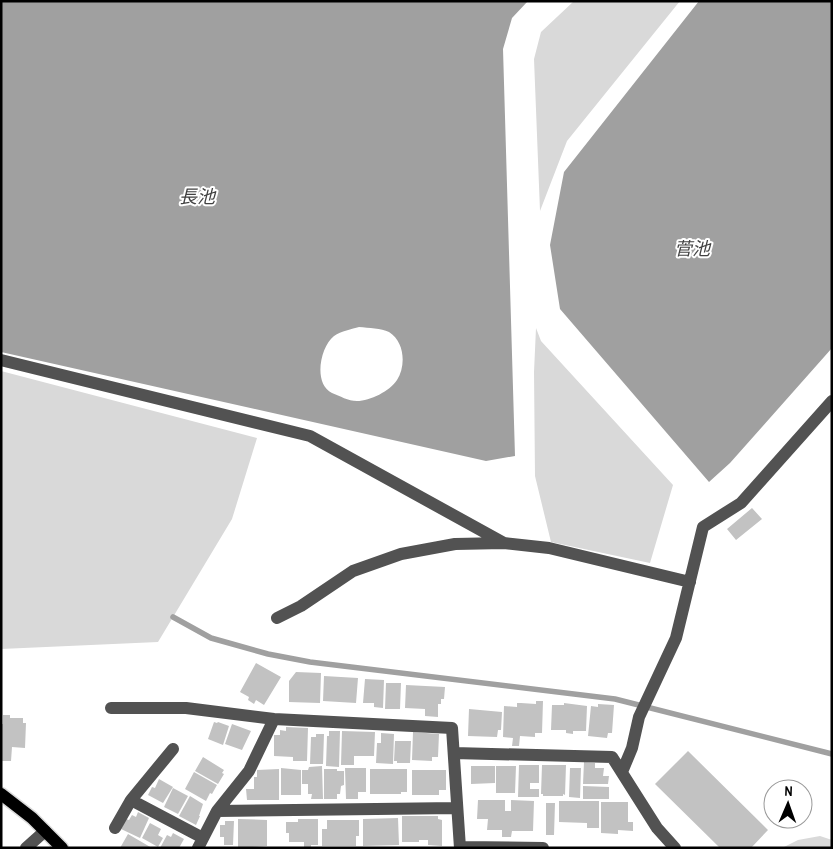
<svg xmlns="http://www.w3.org/2000/svg" width="833" height="849" font-family="'Archivo Narrow','Noto Sans JP',sans-serif">
  <style>
    .green { fill: #d9d9d9 }
    .water { fill: #a0a0a0; fill-rule: evenodd }
    .lines { fill: none; stroke-linecap: round; stroke-linejoin: round }
    .stream { stroke: #a0a0a0; stroke-width: 5.5 }
    .building { fill: #c2c2c2 }
    .major-casing { stroke: #dbdbdb; stroke-width: 15 }
    .minor { stroke: #525252; stroke-width: 12 }
    .major { stroke: #000; stroke-width: 12 }
    .labels { text-anchor: middle; dominant-baseline: central; stroke-width: 4; stroke-linejoin: round; paint-order: stroke }
    .water-label { font-size: 18px; font-style: italic; fill: #414141; stroke: #fff }
  </style>
  <rect width="100%" height="100%" fill="#fff"/>
  <path class="green" d="M 574,1 L 680,1 L 567,141 L 540,211 L 534,59 L 541,32 Z
    M 536,328 L 541,341 L 673,485 L 650,563 L 551,542 L 535,476 L 534,372 Z
    M 1,371 L 257,438 L 232,519 L 158,642 L 1,649 Z
    M 820,836 L 832,840 L 832,848 L 782,848 L 798,840 Z"/>
  <path class="water" d="M 1,1 L 528,1 L 512,18 L 503,49 L 515,456 L 486,461 L 1,352 ZM 359,327 C 369,328 381,328 389,332 C 405,342 406,366 397,380 C 390,391 370,401 357,401 C 348,401 340,396 332,393 C 313,384 320,347 334,336 C 341,331 352,329 359,327 Z
    M 699,1 L 832,1 L 832,348 L 730,463 L 709,482 L 560,309 L 550,245 L 564,172 Z"/>
  <g class="lines">
    <path class="stream" d="M 173,617 L 211,638 L 268,654 L 310,662 L 615,699 L 832,754"/>
  </g>
  <path class="building" d="M 752,508 L 762,519 L 736,540 L 727,529 Z
    M 256,663 L 281,677 L 264,705 L 256,700 L 254,704 L 248,700 L 249,697 L 240,692 Z
    M 296,672 L 321,673 L 320,703 L 289,702 L 289,681 Z
    M 324,676 L 358,678 L 356,703 L 323,701 Z
    M 365,679 L 384,680 L 383,708 L 374,707 L 374,703 L 363,703 Z
    M 386,683 L 401,683 L 400,709 L 385,709 Z
    M 406,685 L 445,687 L 444,699 L 441,699 L 441,704 L 438,704 L 438,717 L 425,716 L 425,709 L 405,708 Z
    M 536,701 L 543,701 L 542,733 L 535,733 L 535,737 L 520,736 L 519,746 L 512,746 L 513,738 L 503,737 L 504,706 L 517,707 L 517,703 L 521,703 L 521,709 L 521,703 L 536,704 Z
    M 564,703 L 587,706 L 586,731 L 573,731 L 573,734 L 566,733 L 566,730 L 551,730 L 552,705 L 564,705 Z
    M 598,704 L 614,705 L 612,733 L 608,733 L 607,738 L 588,736 L 591,706 L 598,707 Z
    M 469,709 L 502,712 L 501,730 L 498,730 L 497,737 L 468,736 Z
    M 3,715 L 10,715 L 10,718 L 23,718 L 23,723 L 26,723 L 25,748 L 12,747 L 11,761 L 1,761 L 1,724 L 3,724 Z
    M 214,722 L 217,723 L 218,722 L 229,726 L 223,745 L 208,739 Z
    M 232,724 L 251,731 L 242,750 L 225,744 Z
    M 286,727 L 308,728 L 307,761 L 293,761 L 293,757 L 274,756 L 274,735 L 280,735 L 280,730 L 286,731 Z
    M 329,731 L 340,731 L 339,767 L 326,766 L 327,736 L 329,736 Z
    M 342,731 L 375,732 L 374,756 L 354,756 L 354,765 L 341,765 Z
    M 413,732 L 439,734 L 438,757 L 432,757 L 432,761 L 412,760 Z
    M 381,733 L 394,734 L 393,764 L 376,763 L 377,743 L 381,743 Z
    M 316,734 L 324,734 L 323,764 L 310,764 L 311,737 L 316,737 Z
    M 395,741 L 411,741 L 410,763 L 397,763 L 397,761 L 394,761 Z
    M 688,751 L 768,830 L 751,848 L 720,848 L 655,784 Z
    M 203,757 L 224,770 L 222,773 L 224,774 L 218,784 L 195,771 Z
    M 584,762 L 595,763 L 595,768 L 604,768 L 603,776 L 609,776 L 608,784 L 583,784 Z
    M 519,765 L 539,765 L 539,783 L 530,783 L 530,789 L 539,789 L 539,797 L 518,797 Z
    M 542,765 L 566,765 L 565,795 L 563,794 L 563,796 L 543,796 L 543,794 L 541,794 Z
    M 322,766 L 323,799 L 311,799 L 312,794 L 308,794 L 308,784 L 302,784 L 302,770 L 308,770 L 309,767 Z
    M 471,766 L 495,766 L 495,783 L 471,784 Z
    M 496,766 L 516,766 L 515,793 L 496,793 Z
    M 281,768 L 301,770 L 301,795 L 281,795 Z
    M 345,768 L 366,768 L 366,792 L 358,792 L 358,799 L 346,799 Z
    M 570,768 L 581,768 L 580,798 L 569,797 Z
    M 279,769 L 279,800 L 247,800 L 246,789 L 254,789 L 254,777 L 257,777 L 257,770 Z
    M 324,769 L 337,769 L 337,771 L 344,771 L 344,785 L 341,786 L 340,794 L 337,794 L 337,799 L 324,799 Z
    M 370,769 L 407,769 L 407,792 L 401,792 L 401,794 L 370,794 Z
    M 412,770 L 446,770 L 446,790 L 439,790 L 439,795 L 412,795 Z
    M 194,772 L 217,785 L 212,794 L 210,793 L 206,801 L 185,789 Z
    M 159,779 L 173,787 L 163,803 L 148,795 L 152,787 L 155,788 Z
    M 583,786 L 609,787 L 609,799 L 583,799 Z
    M 173,788 L 188,796 L 178,814 L 164,807 Z
    M 190,796 L 203,804 L 199,816 L 200,816 L 196,825 L 179,816 Z
    M 478,800 L 505,800 L 505,811 L 511,811 L 511,800 L 534,801 L 533,831 L 512,831 L 511,837 L 502,837 L 502,830 L 487,830 L 488,819 L 477,819 Z
    M 559,801 L 599,801 L 599,828 L 587,828 L 587,823 L 559,822 Z
    M 601,802 L 628,802 L 628,822 L 633,822 L 633,831 L 618,830 L 618,834 L 601,833 Z
    M 546,803 L 555,803 L 554,835 L 546,835 Z
    M 138,812 L 149,818 L 140,838 L 121,829 L 126,819 L 129,820 L 132,815 L 136,817 Z
    M 402,816 L 438,816 L 438,819 L 442,820 L 442,846 L 428,845 L 428,840 L 419,840 L 419,842 L 402,842 Z
    M 398,818 L 399,845 L 363,846 L 363,819 Z
    M 238,819 L 267,820 L 267,846 L 238,848 Z
    M 298,819 L 318,819 L 318,845 L 311,845 L 311,848 L 304,848 L 304,842 L 289,842 L 289,833 L 286,833 L 286,822 L 298,822 Z
    M 327,820 L 359,820 L 359,836 L 356,836 L 356,846 L 322,846 L 322,829 L 327,829 Z
    M 225,821 L 234,821 L 233,845 L 224,845 L 224,837 L 220,837 L 220,825 L 225,825 Z
    M 150,823 L 161,829 L 158,835 L 163,838 L 158,847 L 142,838 Z
    M 173,833 L 184,839 L 179,848 L 160,848 L 167,835 L 171,837 Z
    M 128,834 L 152,848 L 120,848 Z"/>
  <g class="lines">
    <defs>
      <path id="major" d="M 1,794 L 32,818 L 62,848"/>
    </defs>
    <use href="#major" class="major-casing"/>
    <path class="minor" d="M 1,360 L 310,436 L 504,543
      M 277,618 L 301,606 L 353,571 L 401,554 L 455,544 L 504,543 L 549,548 L 690,582
      M 111,708 L 186,708 L 274,719 L 452,728 L 460,848
      M 454,753 L 612,757 L 657,828 L 675,848
      M 622,772 L 632,748 L 639,717 L 676,638 L 703,527 L 741,503 L 832,401
      M 131,800 L 203,838
      M 217,811 L 457,808
      M 115,828 L 131,800 L 173,749
      M 460,847 L 543,848
      M 26,848 L 45,831
      M 198,848 L 217,811 L 249,771 L 274,719"/>
    <use href="#major" class="major"/>
  </g>
  <g class="labels">
    <g class="water-label">
      <text x="197" y="196">長池</text>
      <text x="692" y="248">菅池</text>
    </g>
  </g>
  <rect width="833" height="849" fill="none" stroke="#000000" stroke-width="5"/>
  <g transform="translate(788 804) rotate(2)"><circle r="24" fill="#ffffff" stroke="#999999"/>
  <path d="M0-4L9 19L0 12L-9 19Z" fill="#000000"/>
  <text y="-8" font-size="14" font-weight="bold" text-anchor="middle" fill="#000000">N</text>
  </g>
</svg>
